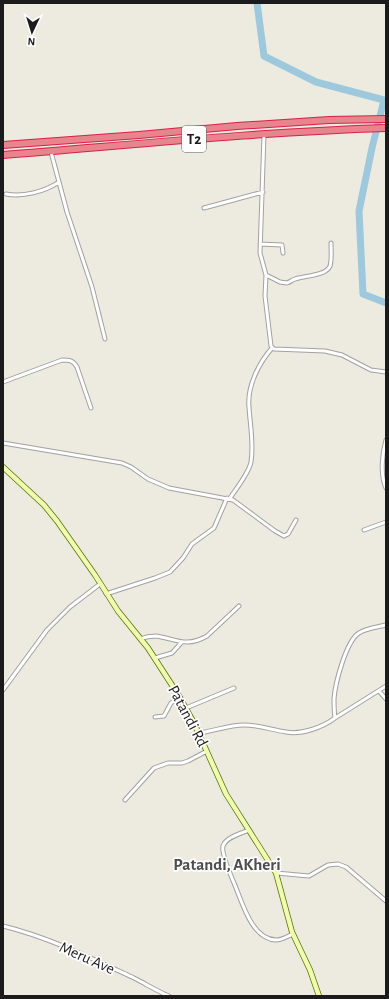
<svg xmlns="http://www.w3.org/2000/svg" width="389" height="999" font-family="'Alegreya Sans',sans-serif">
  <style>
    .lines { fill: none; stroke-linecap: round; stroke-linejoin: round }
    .river { stroke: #9ec8dc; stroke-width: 7 }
    .street-casing { stroke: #a2a2a2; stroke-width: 5 }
    .secondary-casing { stroke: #5a7202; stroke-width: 6 }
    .highway-casing { stroke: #d91f4b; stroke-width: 8 }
    .street { stroke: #fff; stroke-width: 3 }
    .secondary { stroke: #effbb0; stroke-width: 4.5 }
    .highway { stroke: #e8848c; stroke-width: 6 }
    .labels { text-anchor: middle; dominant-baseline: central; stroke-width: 3.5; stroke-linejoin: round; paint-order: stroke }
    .shield { fill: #fff; stroke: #5f5f5f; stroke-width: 1 }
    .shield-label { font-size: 15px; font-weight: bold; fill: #1b1b1b }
    .street-label { font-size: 16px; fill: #1b1b1b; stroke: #fff }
    .neighbourhood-label { font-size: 17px; font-weight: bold; fill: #4e4e4e; stroke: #fff }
  </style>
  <rect width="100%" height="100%" fill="#edeae0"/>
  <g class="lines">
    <path class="river" d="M 257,3 L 264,56 L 316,82 L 384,100 L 372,148 L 359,211 L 363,294 L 386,303"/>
    <defs>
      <path id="street" d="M 264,135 L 260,253 L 266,275 L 265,296 L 271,346 L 274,349 L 325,351 L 342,355 L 371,370 L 386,372
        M 51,152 L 67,212 L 92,287 L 105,339
        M 6,194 C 23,197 44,192 59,182
        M 204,208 L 263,192
        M 260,244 L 282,245 L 283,253
        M 266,275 L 280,282 L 287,283 C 290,282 292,280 295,279 C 303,276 326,276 330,266 C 332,260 331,250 331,243
        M 3,382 L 62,360 C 69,360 73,360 77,367 L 91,408
        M 386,440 C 382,454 380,475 386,488
        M 3,443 L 122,463 L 131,467 L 148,479 L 169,488 L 233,500 L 275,531 L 284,536 L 288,534 L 296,520
        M 230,498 C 236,489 249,473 251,462 C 254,443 250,425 249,407 C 247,386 259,363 272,348
        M 364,530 L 386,522
        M 106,594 L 155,578 L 170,572 L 183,558 L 192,544 L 214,528 L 227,498
        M 140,639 C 145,637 150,636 156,636 C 176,639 186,648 207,636 L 239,606
        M 155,658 L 172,653 L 181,643
        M 3,690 L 47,630 L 70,607 L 100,584
        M 379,691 L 386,699
        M 186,708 L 234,688
        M 155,717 L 164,716 L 171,703 L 180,697
        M 335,718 C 334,711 334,705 334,699 C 335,684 346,641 359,633 C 366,628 378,627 386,625
        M 199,733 C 214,731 229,725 244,725 C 259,725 272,730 286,732 C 302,735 323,727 335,718 L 386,686
        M 125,800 L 154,768 L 168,763 L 182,763 L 188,761 L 207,751
        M 249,830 C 242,833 226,837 223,846 C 221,853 231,876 234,883 C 242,901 251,939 276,940 C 282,940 288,936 293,934
        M 276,873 L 309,876 L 328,865 L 338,864 L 346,867 L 386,901
        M 3,926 C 48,937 91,958 134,978 C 146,984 157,991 169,996"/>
      <path id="secondary" d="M 3,467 L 44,505 L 57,521 L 95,575 L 118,611 L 148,648 L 179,696 L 194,723 L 226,794 L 276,873 L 292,932 L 310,970 L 319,996"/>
      <path id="highway" d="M 3,145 L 139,135 L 237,126 L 329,120 L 386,119
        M 3,155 C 131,145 258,132 386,128"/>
    </defs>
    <use href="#street" class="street-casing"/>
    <use href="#secondary" class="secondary-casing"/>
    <use href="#highway" class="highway-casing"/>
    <use href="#street" class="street"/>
    <use href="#secondary" class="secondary"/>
    <use href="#highway" class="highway"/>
  </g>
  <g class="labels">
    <rect class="shield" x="182" y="126" width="24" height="26" rx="3"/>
    <g class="shield-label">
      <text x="194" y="139">T2</text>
    </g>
    <g class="street-label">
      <text transform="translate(188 716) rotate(62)">Patandi Rd</text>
      <text transform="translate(87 958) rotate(24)">Meru Ave</text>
    </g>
    <g class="neighbourhood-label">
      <text x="227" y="864">Patandi, AKheri</text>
    </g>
  </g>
  <rect width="389" height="999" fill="none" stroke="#1b1b1b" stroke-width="8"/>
  <g transform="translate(32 32) rotate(184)" stroke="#ffffff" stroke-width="3" paint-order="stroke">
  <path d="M0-3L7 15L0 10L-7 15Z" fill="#1b1b1b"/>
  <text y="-6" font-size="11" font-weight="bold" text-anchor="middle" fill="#1b1b1b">N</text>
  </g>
</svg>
